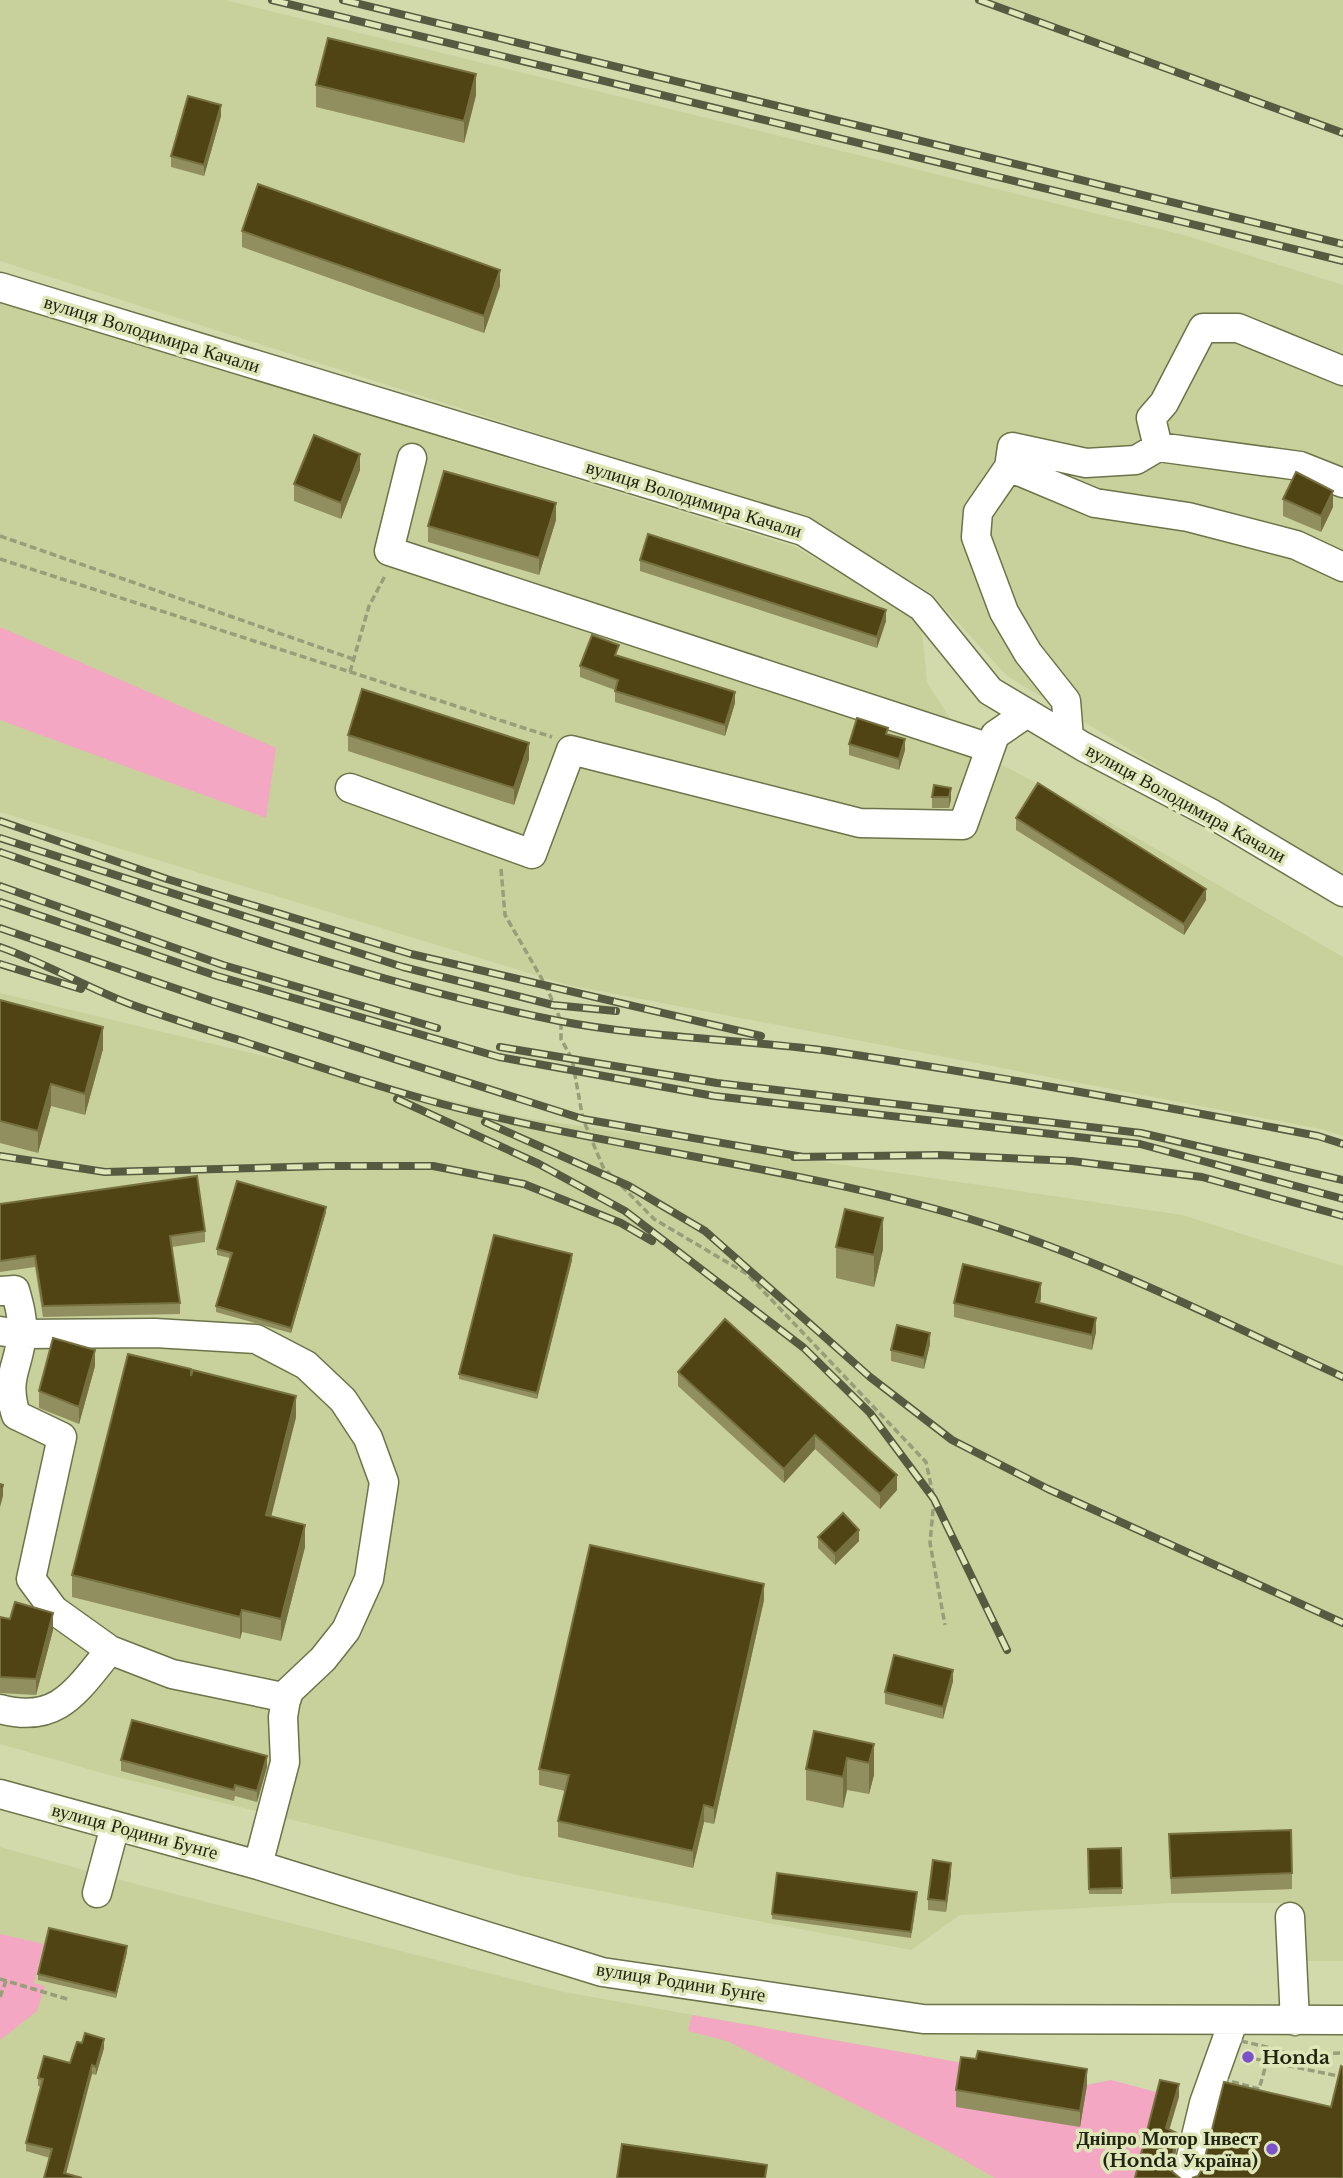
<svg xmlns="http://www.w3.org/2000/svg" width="1343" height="2178" font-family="'Libre Baskerville',serif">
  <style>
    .built { fill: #c8d09b }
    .green { fill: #f3a7c3 }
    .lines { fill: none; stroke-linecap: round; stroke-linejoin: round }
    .minor-casing { stroke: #6c7349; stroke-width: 31 }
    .path { stroke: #989e79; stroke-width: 3.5; stroke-dasharray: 7 3.5; stroke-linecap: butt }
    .minor { stroke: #fff; stroke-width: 28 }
    .rail-casing { stroke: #565a40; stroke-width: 8 }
    .rail { stroke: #dfe7b8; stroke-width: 5; stroke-dasharray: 16; stroke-linecap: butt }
    .wall { fill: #918f60 }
    .shaded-wall { fill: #777142 }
    .building { fill: #504414; stroke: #777142; stroke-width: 2 }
    .poi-dot { fill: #7c52cb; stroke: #dfe7b8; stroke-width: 2.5 }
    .labels { text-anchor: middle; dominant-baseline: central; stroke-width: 7; stroke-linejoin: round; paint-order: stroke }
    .street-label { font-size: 19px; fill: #222513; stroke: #dfe7b8 }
    .poi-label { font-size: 19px; font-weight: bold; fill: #222513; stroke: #dfe7b8; text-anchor: start }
  </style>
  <rect width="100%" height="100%" fill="#d2daac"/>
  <path class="built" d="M 0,0 L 225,0 L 1184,235 L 1343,285 L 1343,877 L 1007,676 L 931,593 L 812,521 L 0,261 Z
    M 992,0 L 1343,0 L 1343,130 Z
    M 0,302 L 795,547 L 921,619 L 927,682 L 968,747 L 1092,812 L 1343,957 L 1343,1136 L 1321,1129 L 568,985 L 0,812 Z
    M 0,993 L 519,1117 L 1182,1215 L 1343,1266 L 1343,1961 L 1298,1961 L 1296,1903 L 1173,1903 L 960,1915 L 911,1950 L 517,1875 L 113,1776 L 0,1744 Z
    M 0,1847 L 139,1885 L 564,1992 L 1087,2085 L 1111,2080 L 1139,2178 L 0,2178 Z"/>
  <path class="green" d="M 0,627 L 276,748 L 266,818 L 0,720 Z
    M 0,1934 L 44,1944 L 34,1983 L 45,1986 L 37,2011 L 0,2040 Z
    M 692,2015 L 1087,2085 L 1111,2080 L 1160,2093 L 1139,2178 L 995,2178 L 941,2147 L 727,2041 L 688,2031 Z"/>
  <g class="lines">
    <defs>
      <path id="minor" d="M 0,287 L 803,531 L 922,607 L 990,691 L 1084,747 L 1212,814 L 1343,892
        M 1158,447 L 1300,466 L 1343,483
        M 412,458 L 389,551 L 990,748
        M 1009,467 L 1095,503 L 1188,517 L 1296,545 L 1343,567
        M 1069,738 L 1066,701 L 1028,653 L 1004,612 L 976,537 L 978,512 L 1009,467 L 1012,447 L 1086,463 L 1136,460 L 1158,447 L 1151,418 L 1164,403 L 1203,328 L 1238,328 L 1343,371
        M 350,788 L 532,854 L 571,750 L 860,823 L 963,825 L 995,735 L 1027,713
        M 0,1291 L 15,1290 C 19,1304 23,1318 22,1333 C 19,1369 4,1376 16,1415 L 62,1437 L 31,1579 L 54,1610 L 110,1650 L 172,1674 L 287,1698
        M 0,1331 L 22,1334 L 155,1333 L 256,1339 L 306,1365 L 343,1400 L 368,1438 L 384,1482 L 369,1579 L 346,1630 L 323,1659 L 287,1693 L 283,1717 L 285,1762 L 258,1865
        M 0,1709 C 58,1725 77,1690 110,1650
        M 0,1794 L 258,1865 L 602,1972 L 923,2019 L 1343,2020
        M 97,1893 L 115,1826
        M 1290,1917 L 1295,2021
        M 1186,2178 L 1204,2103 L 1233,2022"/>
    </defs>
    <use href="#minor" class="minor-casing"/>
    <path class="path" d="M 0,536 L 353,659
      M 0,559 L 552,737
      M 350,672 L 369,606 L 386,574
      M 501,869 L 505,915 L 546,986 L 561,1021 L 561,1039 L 572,1059 L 583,1119 L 603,1167 L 654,1219 L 747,1274 L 926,1462 L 934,1499 L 930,1543 L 945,1625
      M 0,1979 L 67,1999
      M 0,1997 L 6,1981
      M 1241,2041 L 1271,2048 L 1259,2089 L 1219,2078 L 1226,2052 Z
      M 1271,2048 L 1290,2054 L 1343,2053
      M 1246,2057 L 1343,2077"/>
    <use href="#minor" class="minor"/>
    <defs>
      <path id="rail" d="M 272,0 L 1343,261
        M 343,0 L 1343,244
        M 979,0 L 1343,133
        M 0,821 L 167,879 L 411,954 L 761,1036
        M 0,838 L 403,967 L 553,1005 L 616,1011
        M 0,852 C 183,915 369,983 559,1021 C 648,1038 740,1039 829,1051 C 993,1075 1156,1105 1318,1136 L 1343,1144
        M 0,886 L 223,965 L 437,1028
        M 0,902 L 217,976 L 499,1057 L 714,1096 L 1140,1144 L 1343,1199
        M 0,928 L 212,1001 L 583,1119 L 803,1157
        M 0,947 C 45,963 86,987 130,1004 C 168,1018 207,1030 245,1042 C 310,1064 375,1086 442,1104 C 616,1149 797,1167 970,1219 C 1099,1258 1221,1321 1343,1377
        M 0,964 L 81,989
        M 500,1047 L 717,1083 L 1141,1133 L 1343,1180
        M 397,1099 L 539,1164 L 625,1211 L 804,1348 L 870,1413 L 934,1499 L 1007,1650
        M 485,1122 L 629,1186 L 705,1231 L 870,1377 L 952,1440 L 1048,1489 L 1343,1623
        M 0,1156 L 105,1172 L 327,1166 L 433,1166 L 524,1184 L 621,1223 L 652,1241
        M 794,1157 L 939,1155 L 1072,1161 L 1202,1177 L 1343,1216"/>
    </defs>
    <use href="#rail" class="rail-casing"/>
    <use href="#rail" class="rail"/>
  </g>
  <path class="wall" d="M 316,85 L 476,95 L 464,143 L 316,107 Z
    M 221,116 L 204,176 L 171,167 L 171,156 Z
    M 242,231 L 500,286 L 484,333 L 242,247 Z
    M 360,470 L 341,519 L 294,501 L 294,484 Z
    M 1283,499 L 1333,507 L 1321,532 L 1283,516 Z
    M 556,520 L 539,575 L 428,542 L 428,526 Z
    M 640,560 L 886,621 L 877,648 L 640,571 Z
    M 619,656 L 735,703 L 725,736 L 615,702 L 615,690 L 580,677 L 580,666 Z
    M 348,735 L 529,759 L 514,805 L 348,751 Z
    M 888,735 L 905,750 L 899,770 L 849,755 L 849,744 Z
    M 951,788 L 951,799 L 949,808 L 932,808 L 932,797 Z
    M 1016,818 L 1206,900 L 1184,935 L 1016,830 Z
    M 0,1000 L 103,1049 L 85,1115 L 51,1106 L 38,1153 L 0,1143 Z
    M 0,1204 L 205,1231 L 205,1242 L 172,1247 L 180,1303 L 180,1314 L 43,1317 L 35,1267 L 0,1272 Z
    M 326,1212 L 291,1333 L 216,1312 L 216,1306 L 230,1258 L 217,1255 L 217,1249 Z
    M 836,1247 L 883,1249 L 874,1287 L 836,1278 Z
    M 572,1260 L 537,1399 L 459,1379 L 459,1374 Z
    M 1041,1298 L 1040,1303 L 1096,1332 L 1092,1350 L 954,1317 L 954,1303 Z
    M 725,1319 L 897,1490 L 880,1509 L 815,1449 L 784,1483 L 678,1386 L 678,1372 Z
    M 930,1344 L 924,1369 L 891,1361 L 891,1350 Z
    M 95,1366 L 79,1424 L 39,1408 L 39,1391 Z
    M 191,1376 L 296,1417 L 271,1517 L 305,1547 L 281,1641 L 242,1632 L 240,1639 L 72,1597 L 72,1575 Z
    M 818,1537 L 859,1541 L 835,1565 L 818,1548 Z
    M 764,1600 L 714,1824 L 704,1822 L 693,1868 L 558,1837 L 558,1821 L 565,1791 L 539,1785 L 539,1769 Z
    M 0,1617 L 53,1630 L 36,1695 L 0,1693 Z
    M 953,1681 L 943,1719 L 885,1704 L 885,1692 Z
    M 874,1744 L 874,1775 L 869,1794 L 847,1790 L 843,1808 L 806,1800 L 806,1769 Z
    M 121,1760 L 267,1767 L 257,1802 L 235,1796 L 234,1801 L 121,1771 Z
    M 1169,1834 L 1292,1873 L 1292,1889 L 1171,1894 Z
    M 1121,1848 L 1122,1894 L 1089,1894 L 1088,1849 Z
    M 951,1874 L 946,1912 L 928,1910 L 928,1899 Z
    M 917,1897 L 911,1938 L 772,1919 L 772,1914 Z
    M 127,1952 L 116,1998 L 38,1980 L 38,1974 Z
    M 82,2043 L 104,2048 L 96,2075 L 92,2074 L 44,2178 L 50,2158 L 26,2151 L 26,2143 L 41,2087 L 38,2086 L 38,2078 L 70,2063 Z
    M 976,2059 L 1087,2085 L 1080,2127 L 956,2107 L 956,2090 Z"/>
  <path class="shaded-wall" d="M 476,74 L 476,95 L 464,143 L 464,121 Z
    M 221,105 L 221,116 L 204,176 L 204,165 Z
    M 500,270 L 500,286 L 484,333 L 484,316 Z
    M 360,454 L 360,470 L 341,519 L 341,503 Z
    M 1333,491 L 1333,507 L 1321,532 L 1321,516 Z
    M 556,503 L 556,520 L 539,575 L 539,558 Z
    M 886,610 L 886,621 L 877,648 L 877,637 Z
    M 735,692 L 735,703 L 725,736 L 725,725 Z
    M 905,739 L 905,750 L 899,770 L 899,759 Z
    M 529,743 L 529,759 L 514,805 L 514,788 Z
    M 951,788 L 951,799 L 949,808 L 949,797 Z
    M 1206,889 L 1206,900 L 1184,935 L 1184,924 Z
    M 103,1027 L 103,1049 L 85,1115 L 85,1094 Z
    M 51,1084 L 51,1106 L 38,1153 L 38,1131 Z
    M 326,1207 L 326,1212 L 291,1333 L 291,1328 Z
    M 883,1218 L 883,1249 L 874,1287 L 874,1255 Z
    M 572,1254 L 572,1260 L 537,1399 L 537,1393 Z
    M 1041,1283 L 1041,1298 L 1036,1317 L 1036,1302 Z
    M 1096,1318 L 1096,1332 L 1092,1350 L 1092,1335 Z
    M 930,1333 L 930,1344 L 924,1369 L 924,1358 Z
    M 95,1350 L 95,1366 L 79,1424 L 79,1407 Z
    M 296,1396 L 296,1417 L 266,1537 L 266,1515 Z
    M 815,1435 L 815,1449 L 784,1483 L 784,1469 Z
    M 897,1475 L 897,1490 L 880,1509 L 880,1494 Z
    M 3,1485 L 3,1496 L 0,1507 L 0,1496 Z
    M 305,1525 L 305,1547 L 281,1641 L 281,1619 Z
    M 859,1530 L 859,1541 L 835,1565 L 835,1554 Z
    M 764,1584 L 764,1600 L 714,1824 L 714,1808 Z
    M 242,1610 L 242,1632 L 240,1639 L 240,1617 Z
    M 53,1613 L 53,1630 L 36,1695 L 36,1679 Z
    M 953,1670 L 953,1681 L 943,1719 L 943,1707 Z
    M 874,1744 L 874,1775 L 869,1794 L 869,1763 Z
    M 267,1756 L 267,1767 L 257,1802 L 257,1791 Z
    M 847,1758 L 847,1790 L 843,1808 L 843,1777 Z
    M 704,1805 L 704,1822 L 693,1868 L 693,1851 Z
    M 951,1863 L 951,1874 L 946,1912 L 946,1901 Z
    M 127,1946 L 127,1952 L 116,1998 L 116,1993 Z
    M 104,2039 L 104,2048 L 96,2075 L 96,2067 Z
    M 92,2065 L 92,2074 L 65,2178 L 64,2173 Z
    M 1087,2069 L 1087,2085 L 1080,2127 L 1080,2111 Z
    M 1179,2084 L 1179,2097 L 1166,2141 L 1166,2128 Z
    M 1177,2133 L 1177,2146 L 1171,2178 L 1170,2170 Z"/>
  <path class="building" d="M 328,38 L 476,74 L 464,121 L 316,85 Z
    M 188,96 L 221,105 L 204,165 L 171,156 Z
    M 258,184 L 500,270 L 484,316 L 242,231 Z
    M 314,435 L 360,454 L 341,503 L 294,484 Z
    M 444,471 L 556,503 L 539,558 L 428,526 Z
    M 1296,472 L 1333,491 L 1321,516 L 1283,499 Z
    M 648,534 L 886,610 L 877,637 L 640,560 Z
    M 592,635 L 619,645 L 615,655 L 735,692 L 725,725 L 615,691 L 618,680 L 580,666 Z
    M 362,689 L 529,743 L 514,788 L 348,735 Z
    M 857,718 L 888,728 L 886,734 L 905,739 L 899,759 L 849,744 Z
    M 1038,783 L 1206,889 L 1184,924 L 1016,818 Z
    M 934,785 L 951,788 L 949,797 L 932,797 Z
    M 0,1000 L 103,1027 L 85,1094 L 51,1084 L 38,1131 L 0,1121 Z
    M 197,1176 L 205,1231 L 170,1236 L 180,1303 L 43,1306 L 35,1256 L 0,1261 L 0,1204 Z
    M 237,1181 L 326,1207 L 291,1328 L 216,1306 L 232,1253 L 217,1249 Z
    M 845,1209 L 883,1218 L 874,1255 L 836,1247 Z
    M 494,1235 L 572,1254 L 537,1393 L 459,1374 Z
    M 963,1264 L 1041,1283 L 1036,1302 L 1096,1318 L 1092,1335 L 954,1303 Z
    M 725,1319 L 897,1475 L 880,1494 L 815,1435 L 784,1469 L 678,1372 Z
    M 897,1325 L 930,1333 L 924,1358 L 891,1350 Z
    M 53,1338 L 95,1350 L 79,1407 L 39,1391 Z
    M 128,1354 L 191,1369 L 191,1376 L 193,1370 L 296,1396 L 266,1515 L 305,1525 L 281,1619 L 242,1610 L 240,1617 L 72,1575 Z
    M 0,1484 L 3,1485 L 0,1496 Z
    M 843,1513 L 859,1530 L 835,1554 L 818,1537 Z
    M 590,1545 L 764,1584 L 714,1808 L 704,1805 L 693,1851 L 558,1821 L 569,1775 L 539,1769 Z
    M 15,1602 L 53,1613 L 36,1679 L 0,1677 L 0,1617 L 10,1619 Z
    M 894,1655 L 953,1670 L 943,1707 L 885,1692 Z
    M 132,1720 L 267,1756 L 257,1791 L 235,1785 L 234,1790 L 121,1760 Z
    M 814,1731 L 874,1744 L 869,1763 L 847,1758 L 843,1777 L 806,1769 Z
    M 1291,1830 L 1292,1873 L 1171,1878 L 1169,1834 Z
    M 1121,1848 L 1122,1888 L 1089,1889 L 1088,1849 Z
    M 933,1860 L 951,1863 L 946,1901 L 928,1899 Z
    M 777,1873 L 917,1892 L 911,1932 L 772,1914 Z
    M 49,1928 L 127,1946 L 116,1993 L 38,1974 Z
    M 85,2033 L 104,2039 L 96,2067 L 92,2065 L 64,2173 L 82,2178 L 44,2178 L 52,2149 L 26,2143 L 43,2079 L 38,2078 L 44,2056 L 70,2063 L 77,2042 L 82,2043 Z
    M 978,2051 L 1087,2069 L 1080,2111 L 956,2090 L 961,2057 L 976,2059 Z
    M 1341,2066 L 1343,2067 L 1343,2178 L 1192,2178 L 1198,2176 L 1202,2169 L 1224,2082 L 1331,2107 Z
    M 1160,2080 L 1179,2084 L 1166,2128 L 1177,2133 L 1170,2170 L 1180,2178 L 1135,2178 Z
    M 622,2144 L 767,2165 L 765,2178 L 617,2178 Z"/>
  <g class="poi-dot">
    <circle cx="1248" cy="2057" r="7"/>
    <circle cx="1272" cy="2149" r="7"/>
  </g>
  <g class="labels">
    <g class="street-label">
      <text transform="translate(152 334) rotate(17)">вулиця Володимира Качали</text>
      <text transform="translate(694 499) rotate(17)">вулиця Володимира Качали</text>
      <text transform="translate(1186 803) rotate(29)">вулиця Володимира Качали</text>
      <text transform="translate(135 1831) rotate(15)">вулиця Родини Бунґе</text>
      <text transform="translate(681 1982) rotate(9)">вулиця Родини Бунґе</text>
    </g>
    <g class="poi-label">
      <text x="1262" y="2057">Honda</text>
      <text x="1258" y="2138" text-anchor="end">Дніпро Мотор Інвест<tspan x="1258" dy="22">(Honda Україна)</tspan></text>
    </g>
  </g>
</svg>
